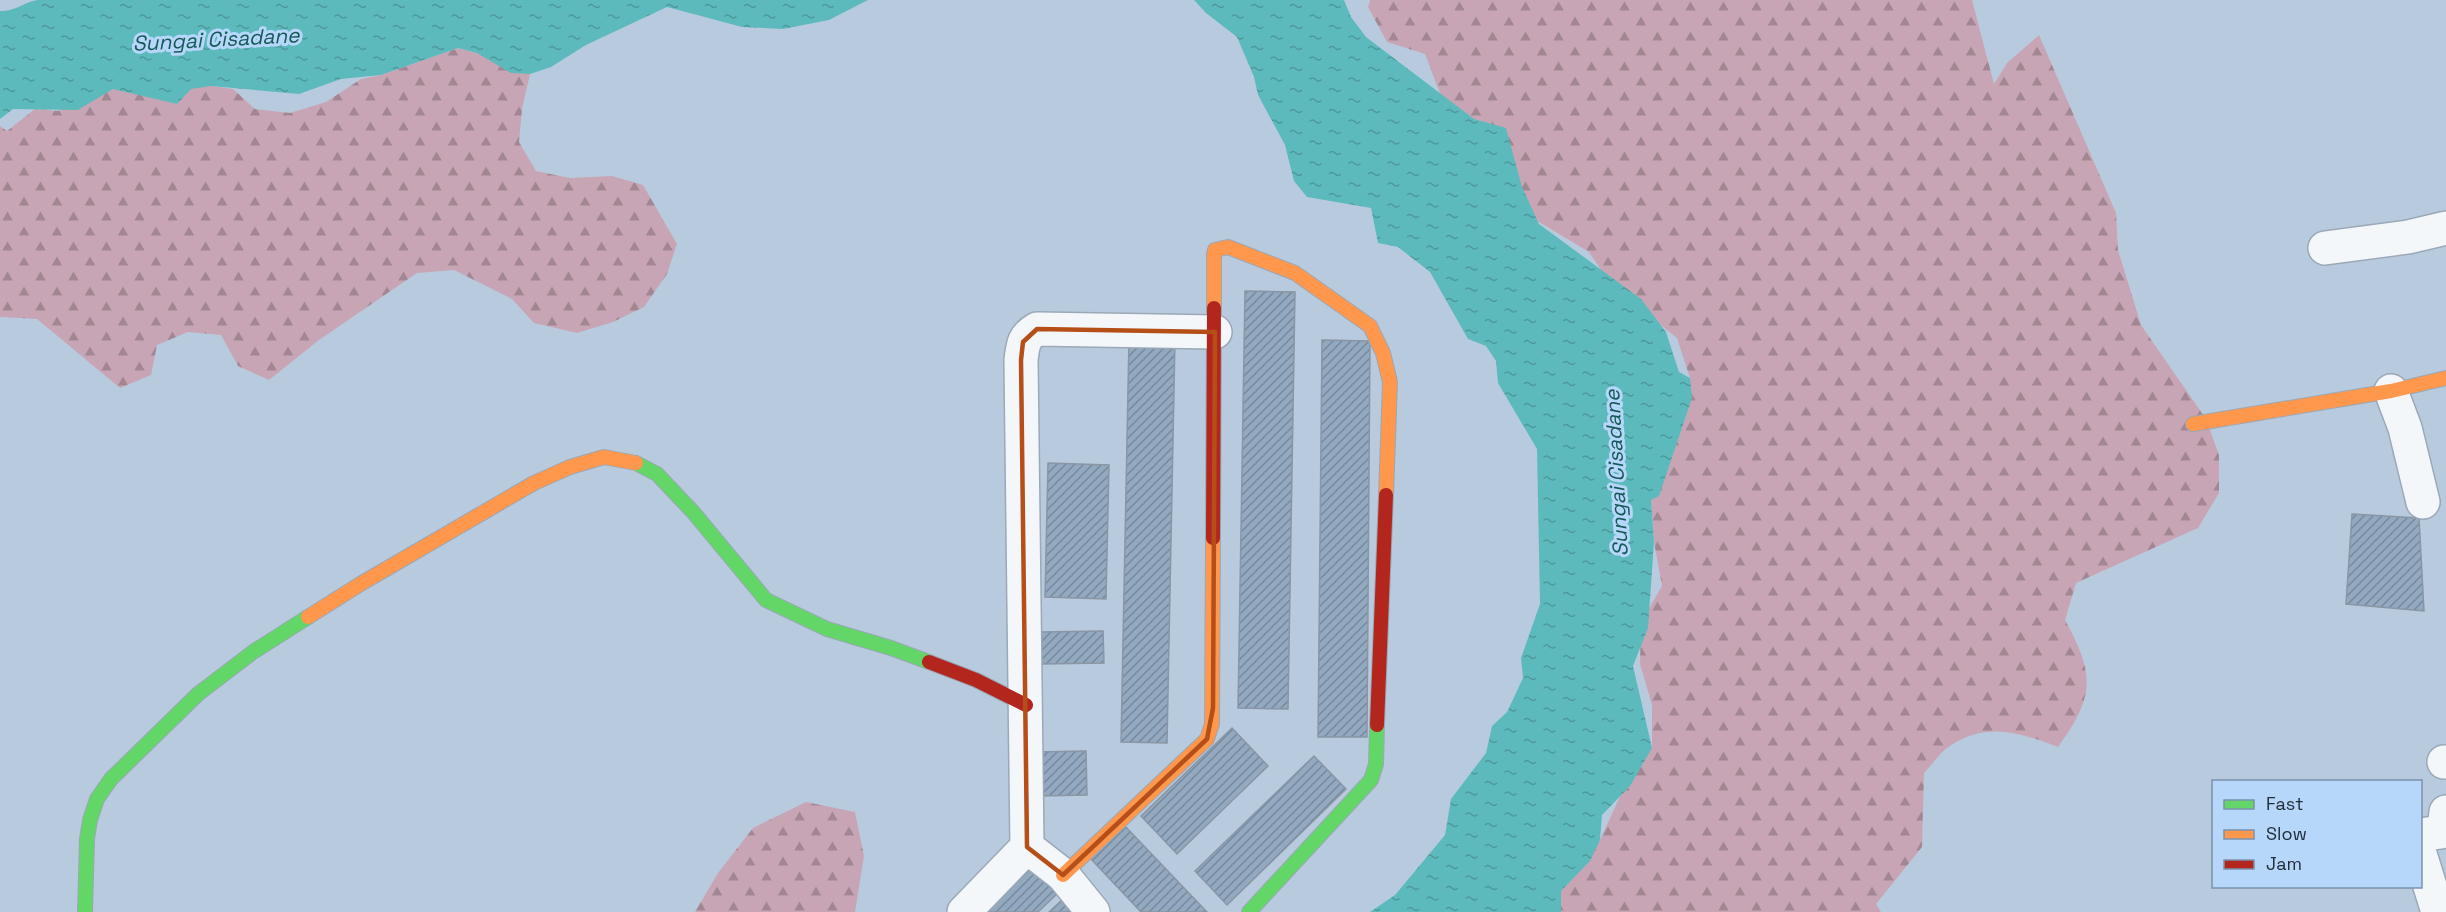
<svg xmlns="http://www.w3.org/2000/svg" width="2446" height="912" font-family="'Space Grotesk',sans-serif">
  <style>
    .forest { fill: url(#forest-firs) }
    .water { fill: url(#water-ripples) }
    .building { fill: url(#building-hatch); stroke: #8896a5; stroke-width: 1.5 }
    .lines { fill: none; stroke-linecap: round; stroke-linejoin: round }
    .street-casing { stroke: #9aa8b7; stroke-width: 36 }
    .fast-casing { stroke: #9aa8b7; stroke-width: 16 }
    .slow-casing { stroke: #9aa8b7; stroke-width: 16 }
    .jam-casing { stroke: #9aa8b7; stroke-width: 16 }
    .street { stroke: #f4f7fa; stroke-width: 33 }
    .fast { stroke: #63d668; stroke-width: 14 }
    .slow { stroke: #ff974d; stroke-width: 14 }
    .jam { stroke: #b3261e; stroke-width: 14 }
    .marked { fill: none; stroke: #b64e18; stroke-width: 4.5; stroke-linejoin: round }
    .labels { text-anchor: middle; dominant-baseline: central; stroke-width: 6; stroke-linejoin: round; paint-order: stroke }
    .water-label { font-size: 21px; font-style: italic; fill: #165a57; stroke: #b6d7fa }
  </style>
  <defs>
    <pattern id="forest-firs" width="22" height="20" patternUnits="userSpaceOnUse" patternTransform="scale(1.5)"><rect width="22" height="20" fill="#c8a5b4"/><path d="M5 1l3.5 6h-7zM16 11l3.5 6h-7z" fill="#a28793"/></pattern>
    <pattern id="water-ripples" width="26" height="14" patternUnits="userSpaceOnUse" patternTransform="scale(1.5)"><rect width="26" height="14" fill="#5dbabc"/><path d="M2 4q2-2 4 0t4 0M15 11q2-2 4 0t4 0" fill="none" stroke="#4c989a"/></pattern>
    <pattern id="building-hatch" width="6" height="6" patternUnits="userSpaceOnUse" patternTransform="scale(1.5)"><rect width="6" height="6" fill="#92a9c0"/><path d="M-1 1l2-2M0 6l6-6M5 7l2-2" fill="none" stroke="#778a9d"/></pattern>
  </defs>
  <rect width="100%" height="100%" fill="#b8cbde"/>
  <path class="forest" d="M 1370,0 L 1972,0 L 1994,84 L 2007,63 L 2039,35 L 2116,213 L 2118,250 L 2141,325 L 2206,419 L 2219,455 L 2219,493 L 2198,528 L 2076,583 L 2065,620 C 2095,675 2095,696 2058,747 C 2021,733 1987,721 1950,746 C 1940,752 1932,765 1924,773 L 1922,847 L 1876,904 L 1881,912 L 1553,912 L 1568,871 L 1600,840 L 1627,781 L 1652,748 L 1652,705 L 1640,664 L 1641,622 L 1662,586 L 1654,542 L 1651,500 L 1685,419 L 1690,378 L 1677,338 L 1612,286 L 1589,252 L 1519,210 L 1467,125 L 1441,96 L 1425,54 L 1387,42 L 1368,7 Z
    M 458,48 L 477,53 L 530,74 L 522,109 L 519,142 L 536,171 L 570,178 L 612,176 L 643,185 L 677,244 L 667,274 L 644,307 L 613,322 L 577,333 L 534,323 L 512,299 L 454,270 L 417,273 L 319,340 L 269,380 L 238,366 L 221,335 L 188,332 L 157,345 L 151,375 L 120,388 L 37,319 L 0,317 L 0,126 L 7,131 L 35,109 L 58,111 L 135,74 L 233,89 L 255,109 L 290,113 L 326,102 L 361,79 L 381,75 Z
    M 806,802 L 855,812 L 864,856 L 855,912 L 695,912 L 718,873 L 753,828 Z"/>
  <path class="water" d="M 38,0 L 868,0 L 829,20 L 783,29 L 742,27 L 667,7 L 586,45 L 551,67 L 530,74 L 511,73 L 477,53 L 458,48 L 381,75 L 341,79 L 299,94 L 211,86 L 191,89 L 177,104 L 113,89 L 78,110 L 13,109 L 0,119 L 0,11 C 18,11 23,2 38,0 Z
    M 1194,0 L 1344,0 L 1351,17 L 1366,37 L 1474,119 L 1506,128 L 1522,187 L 1539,224 L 1641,299 L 1666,332 L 1679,372 L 1690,378 L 1692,398 L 1659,496 L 1651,500 L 1654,542 L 1648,628 L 1633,666 L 1652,748 L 1630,786 L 1602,815 L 1600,840 L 1590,861 L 1561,891 L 1561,912 L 1370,912 L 1395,895 L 1445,835 L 1451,799 L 1486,753 L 1492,726 L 1507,712 L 1523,678 L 1521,658 L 1540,604 L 1537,449 L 1498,383 L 1496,361 L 1486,346 L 1468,339 L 1430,272 L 1398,247 L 1378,243 L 1371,208 L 1307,197 L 1294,181 L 1285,145 L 1258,95 L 1254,77 L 1237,37 L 1206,13 Z"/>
  <path class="building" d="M 1245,291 L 1295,292 L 1288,709 L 1238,708 Z
    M 1129,338 L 1175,339 L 1167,743 L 1121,742 Z
    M 1322,340 L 1370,341 L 1367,737 L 1318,737 Z
    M 1048,463 L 1109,465 L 1106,599 L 1045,597 Z
    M 2352,514 L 2419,518 L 2424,611 L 2346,604 Z
    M 1103,631 L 1104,663 L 1041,664 L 1040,632 Z
    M 1232,728 L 1268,766 L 1177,854 L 1141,816 Z
    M 1086,751 L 1087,795 L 1039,796 L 1037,752 Z
    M 1314,756 L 1346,789 L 1227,905 L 1195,871 Z
    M 1124,825 L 1207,912 L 1141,912 L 1090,858 Z
    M 1032,861 L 1060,891 L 1038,912 L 979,912 Z
    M 1064,898 L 1076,912 L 1049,912 Z"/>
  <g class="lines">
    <defs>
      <path id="street" d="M 2325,248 L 2408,237 L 2446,228
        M 2391,391 L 2405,428 L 2423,502
        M 2444,762 L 2446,762
        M 2420,835 L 2441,832 L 2444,829 L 2446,812
        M 1027,847 L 1063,875 L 1093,912
        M 2420,854 L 2438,912
        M 964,912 L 1027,847 L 1021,360 C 1023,345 1023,337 1037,329 L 1215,332"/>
      <path id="fast" d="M 636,463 L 657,474 L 693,512 L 766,600 L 827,629 L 891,648 L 929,662
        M 85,912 L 87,839 L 90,820 L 97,799 L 111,779 L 198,694 L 253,652 L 308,617
        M 1249,912 L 1371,780 L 1376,764 L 1377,725"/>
      <path id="slow" d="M 1214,308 L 1214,254 L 1215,250 L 1228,247 L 1295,273 L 1370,326 L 1383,353 L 1390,382 L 1386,495
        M 2193,424 L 2391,391 L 2446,378
        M 308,617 L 362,583 L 534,483 L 570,467 L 604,457 L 636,463
        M 1063,875 L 1207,739 L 1212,724 L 1213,538"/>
      <path id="jam" d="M 1213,538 L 1214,308
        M 929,662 L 976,680 L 1026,705
        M 1377,725 L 1386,495"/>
    </defs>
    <use href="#street" class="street-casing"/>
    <use href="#fast" class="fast-casing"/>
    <use href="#slow" class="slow-casing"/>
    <use href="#jam" class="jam-casing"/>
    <use href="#street" class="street"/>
    <use href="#fast" class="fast"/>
    <use href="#slow" class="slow"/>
    <use href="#jam" class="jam"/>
  </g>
  <path class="marked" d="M 1037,329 L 1215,332 L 1213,708 L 1207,739 L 1063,875 L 1027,847 L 1021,360 L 1023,342 Z"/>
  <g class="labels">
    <g class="water-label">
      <text transform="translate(216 39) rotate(-3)">Sungai Cisadane</text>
      <text transform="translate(1616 473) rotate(-93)">Sungai Cisadane</text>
    </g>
  </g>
  <rect x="2212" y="780" width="210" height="108" fill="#b6d7fa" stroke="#7a93ad" stroke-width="1.5"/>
  <rect x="2224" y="800" width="30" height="9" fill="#63d668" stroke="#7a93ad" stroke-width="1.5"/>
  <text x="2266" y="810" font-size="18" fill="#202d3a">Fast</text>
  <rect x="2224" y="830" width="30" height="9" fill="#ff974d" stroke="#7a93ad" stroke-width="1.5"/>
  <text x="2266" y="840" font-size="18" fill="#202d3a">Slow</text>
  <rect x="2224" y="860" width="30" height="9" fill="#b3261e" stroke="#7a93ad" stroke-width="1.5"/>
  <text x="2266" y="870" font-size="18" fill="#202d3a">Jam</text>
</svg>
